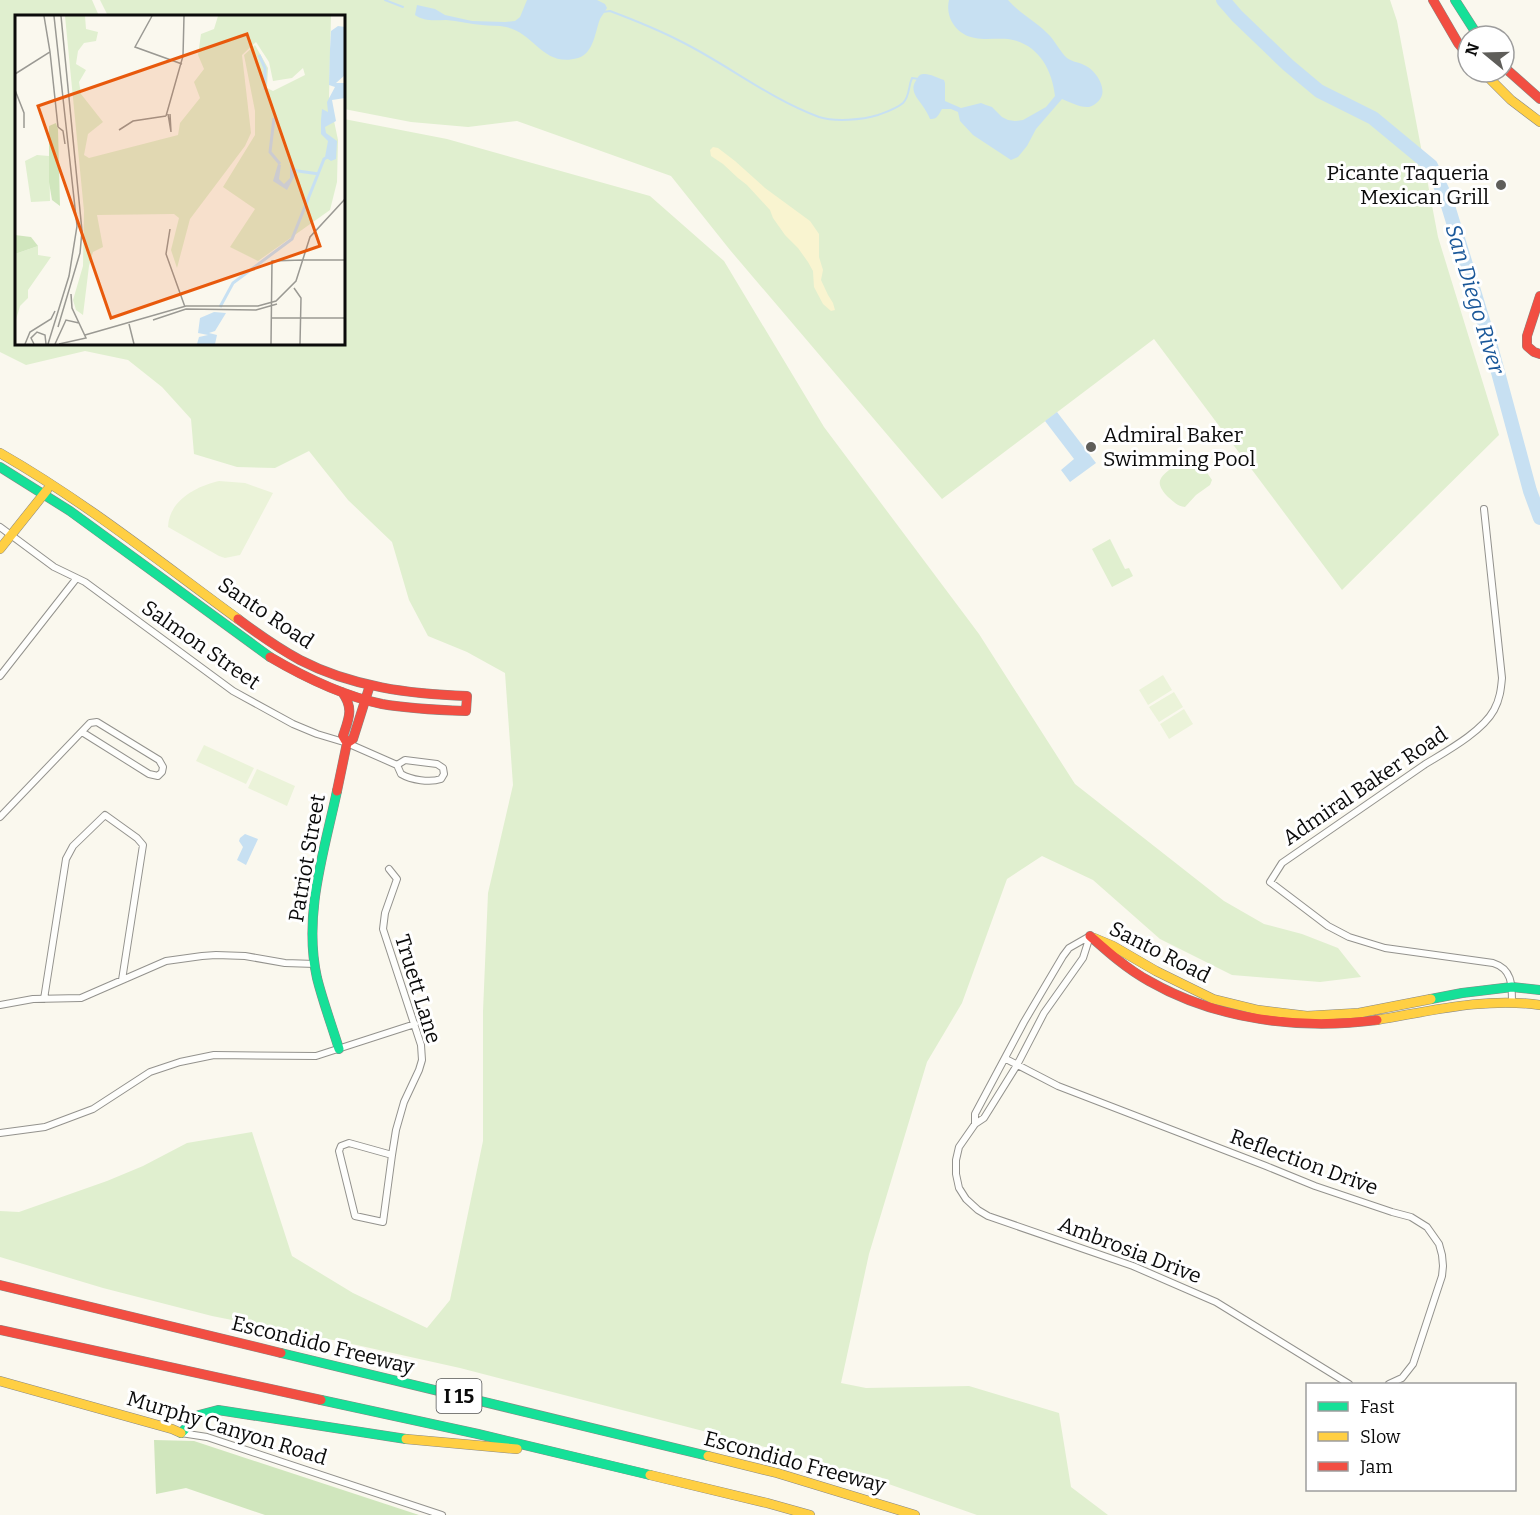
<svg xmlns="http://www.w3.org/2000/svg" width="1540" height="1515" font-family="Bitter,serif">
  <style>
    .green { fill: #e0efcf }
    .forest { fill: #d0e6bd }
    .sand { fill: #f9f4d0 }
    .pitch { fill: #ebf3d9 }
    .water { fill: #c7e0f2 }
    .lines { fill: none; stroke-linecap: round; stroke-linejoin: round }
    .stream { stroke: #c7e0f2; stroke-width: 2 }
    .river { stroke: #c7e0f2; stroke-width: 14 }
    .street-casing { stroke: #93928d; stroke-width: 8 }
    .fast-casing { stroke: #898884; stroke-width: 10 }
    .slow-casing { stroke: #898884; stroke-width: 10 }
    .jam-casing { stroke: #898884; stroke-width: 10 }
    .street { stroke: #fefefc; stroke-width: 6 }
    .fast { stroke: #16e098; stroke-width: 9 }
    .slow { stroke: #ffcf43; stroke-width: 9 }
    .jam { stroke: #f24e42; stroke-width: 9 }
    .poi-dot { fill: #5f5e5a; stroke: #fff; stroke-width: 2 }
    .labels { text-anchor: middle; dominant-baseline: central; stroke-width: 6; stroke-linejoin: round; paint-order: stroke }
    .shield { fill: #fff; stroke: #545454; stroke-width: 1.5 }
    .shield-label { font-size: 20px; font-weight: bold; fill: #0b0b0b }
    .poi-label { font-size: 21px; fill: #0b0b0b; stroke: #fff; text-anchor: end }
    .street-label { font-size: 21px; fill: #0b0b0b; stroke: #fff }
    .water-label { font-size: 22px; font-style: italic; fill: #195799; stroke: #fff }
    .inset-river { fill: none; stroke: #c7e0f2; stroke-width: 3 }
    .inset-road { fill: none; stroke: #9a9993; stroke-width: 1.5 }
    .view { fill: #e8590c; fill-opacity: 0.15; stroke: #e8590c; stroke-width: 3 }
    .inset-edge { fill: none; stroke: #0b0b0b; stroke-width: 3 }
  </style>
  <rect width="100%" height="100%" fill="#faf8ee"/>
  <path class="green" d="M 0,0 L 92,0 L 99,16 L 16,16 L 16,344 L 344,344 L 344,119 L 447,139 L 650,196 L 724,261 L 824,427 L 979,634 L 1075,784 L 1224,901 L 1264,924 L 1302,934 L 1338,948 L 1361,977 L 1320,982 L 1232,975 L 1160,939 L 1093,880 L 1042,856 L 1007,879 L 962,1003 L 927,1062 L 869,1254 L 841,1383 L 866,1388 L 969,1386 L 1059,1413 L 1071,1487 L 1108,1515 L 977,1515 L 880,1481 L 784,1452 L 460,1368 L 343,1342 L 212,1316 L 103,1288 L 0,1257 L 0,1211 L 19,1212 L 107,1181 L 143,1166 L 187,1143 L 252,1132 L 292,1256 L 353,1293 L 427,1328 L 450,1300 L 483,1141 L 483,1011 L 488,893 L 513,785 L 505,673 L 467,652 L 428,636 L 409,600 L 392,542 L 348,500 L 309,451 L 275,468 L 237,467 L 194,454 L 191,419 L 162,387 L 128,360 L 85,351 L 26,365 L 0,352 Z
    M 100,0 L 1390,0 L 1397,21 L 1438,237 L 1499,435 L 1342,590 L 1154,339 L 942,499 L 730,250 L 671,176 L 517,121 L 468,127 L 411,122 L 344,109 L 344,16 L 108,16 Z
    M 1188,460 L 1199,461 L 1212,480 L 1210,485 L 1196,495 L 1185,507 C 1177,506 1174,502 1168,497 C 1165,494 1161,489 1160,485 C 1157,474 1180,463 1188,460 Z
    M 1110,539 L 1125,569 L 1129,568 L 1133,576 L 1112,587 L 1092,549 Z"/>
  <path class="forest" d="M 154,1440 L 194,1441 L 419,1515 L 265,1515 L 186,1488 L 156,1494 Z"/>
  <path class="sand" d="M 713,147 L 718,148 L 735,161 L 765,188 L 810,221 L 819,234 L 819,257 L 823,270 L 821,280 L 828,295 L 833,303 L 835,310 L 831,311 L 823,304 L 814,287 L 813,271 L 808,262 L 798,248 L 785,235 L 773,218 L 770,210 L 747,185 L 738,178 L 723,164 L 711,156 L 710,150 Z"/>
  <path class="pitch" d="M 219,481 L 245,483 L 273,493 L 240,555 L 225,558 L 219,556 L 168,527 C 169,500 197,486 219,481 Z
    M 1163,675 L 1172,690 L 1148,705 L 1139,690 Z
    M 1174,692 L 1183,707 L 1159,722 L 1149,707 Z
    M 1184,709 L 1193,724 L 1169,739 L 1160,724 Z
    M 204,745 L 254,768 L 246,784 L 196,761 Z
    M 257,769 L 295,786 L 287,806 L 248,788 Z"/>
  <path class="water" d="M 527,0 L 597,0 L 605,4 L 607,8 C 605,12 602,15 600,19 C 595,32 594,53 578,58 C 543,68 535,33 506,27 C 498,25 490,26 482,25 C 470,24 458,21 446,20 C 435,20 425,22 415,15 L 417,5 L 435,9 L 445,15 L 472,21 L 505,22 L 515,21 L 520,17 Z
    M 949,0 L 1008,0 C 1019,13 1035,21 1047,33 C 1055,40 1060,52 1067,58 C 1072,62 1079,62 1084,65 C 1094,69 1105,84 1102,95 C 1100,101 1095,105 1089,107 C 1080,108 1070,102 1062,99 L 1036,129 L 1027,146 L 1018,157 L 1011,160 L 973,135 L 960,121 L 958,112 L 951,109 L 942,109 C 939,114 937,120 930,119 C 928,114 925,109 922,105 C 916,97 909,89 917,79 C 919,75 920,74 925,74 C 930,74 938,78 944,80 L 945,83 L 945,101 L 961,108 L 981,103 L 986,105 L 992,107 L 1002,117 L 1008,120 L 1015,121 L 1023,120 L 1046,107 L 1055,96 C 1052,68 1037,43 1008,39 C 997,38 985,40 975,38 C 956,35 945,17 949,0 Z
    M 1057,412 L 1096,463 L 1070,482 L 1061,470 L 1074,459 L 1045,421 Z
    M 245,834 L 258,839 L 246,865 L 237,860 L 243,847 L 239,841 L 240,838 Z"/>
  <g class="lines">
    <path class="stream" d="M 385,0 L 403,7
      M 603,12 L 610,11 C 634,20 659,30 682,42 C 728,65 770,99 819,117 C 835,122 862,120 878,115 C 886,112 896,109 903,103 C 910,96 908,87 912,78 L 919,79"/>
    <path class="river" d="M 1223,0 L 1237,16 L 1288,65 L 1319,91 L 1373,118 L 1431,166 L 1445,196 L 1471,281 L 1492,350 L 1530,491 L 1540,518"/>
    <defs>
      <path id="street" d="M 1484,509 L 1502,678 C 1501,689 1500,699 1494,710 C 1482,732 1445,752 1424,765 L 1282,863 L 1270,882 L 1328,926 L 1349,937 L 1385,948 L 1493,963 C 1512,969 1512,984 1512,1002
        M 0,527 L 54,567 L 85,582 L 233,691 L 293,724 L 317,734 L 347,743 L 397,765 L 401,774 C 411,780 430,783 441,779 L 444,774 L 443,768 L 437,764 L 405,760 L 397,765
        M 0,676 L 76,579
        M 0,817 L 90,723 L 97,722 L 159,760 L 163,767 L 162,772 L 158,776 L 149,774 L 82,732
        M 389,869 L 397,879 L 385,913 L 383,929 L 421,1045 L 422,1060 L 419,1070 L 404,1102 L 396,1130 L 392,1155
        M 1090,936 L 1083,958 L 1044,1013 L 1017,1065 L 984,1118 L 975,1124 L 959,1147 L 956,1160 L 956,1174 L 959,1188 L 966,1199 L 978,1210 L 988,1216 L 1133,1266 L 1216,1302 L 1349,1384
        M 44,999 L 66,859 L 73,846 L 105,815 L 137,838 L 143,845 L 122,980
        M 0,1005 L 33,999 L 81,998 L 166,961 L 202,956 L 216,955 L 245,956 L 285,963 L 315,964
        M 1006,1059 L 1058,1086 L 1266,1166 L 1315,1186 L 1392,1212 L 1411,1217 L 1427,1227 L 1439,1244 L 1442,1255 L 1443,1266 L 1442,1276 L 1413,1364 L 1402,1378 L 1389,1384
        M 975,1124 L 975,1114 L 1024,1022 L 1063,956 L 1069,948 L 1090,936
        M 0,1133 L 45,1127 L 93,1109 L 150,1072 L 180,1062 L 214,1055 L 316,1056 L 415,1024
        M 349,1143 L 392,1155 L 383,1222 L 355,1216 L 339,1151 L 341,1146 Z
        M 181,1433 L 207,1437 L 442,1515"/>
      <path id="fast" d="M 1455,0 L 1478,36
        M 0,467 L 70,511 L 270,657
        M 337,791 C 324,852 303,915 317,978 C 323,1002 332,1026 339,1049
        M 1431,999 L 1462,993 L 1512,987 L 1540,990
        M 281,1353 L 708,1456
        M 321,1400 L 478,1434 L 650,1475
        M 181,1433 L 199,1415 L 218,1410 L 406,1439"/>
      <path id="slow" d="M 1483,72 L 1511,100 L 1540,122
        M 0,453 C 84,501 160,562 238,619
        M 0,549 L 47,490
        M 1094,938 L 1113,946 L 1156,971 L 1213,999 L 1258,1010 L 1307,1016 L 1359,1013 L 1431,999
        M 1377,1020 C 1431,1011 1485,997 1540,1005
        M 0,1381 L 172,1429 L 181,1433
        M 406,1439 L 517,1449
        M 708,1456 L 777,1473 L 915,1515
        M 650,1475 L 767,1503 L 810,1515"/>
      <path id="jam" d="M 1433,0 L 1458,43 L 1468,55
        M 1504,67 L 1540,99
        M 1540,296 L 1527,336 L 1527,346 L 1534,352 L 1540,354
        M 238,619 C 258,634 278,648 300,660 C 352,687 410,694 467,696 L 466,711 C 438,710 410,709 382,704 C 343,696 304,677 270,657
        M 347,743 L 353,739 L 370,685
        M 337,791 L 347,743 L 343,736 C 349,718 354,708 342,692
        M 1090,936 C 1108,952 1127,969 1149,981 C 1217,1020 1300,1030 1377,1020
        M 0,1285 L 281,1353
        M 0,1330 L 321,1400"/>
    </defs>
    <use href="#street" class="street-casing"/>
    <use href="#fast" class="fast-casing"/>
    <use href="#slow" class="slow-casing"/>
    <use href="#jam" class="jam-casing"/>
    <use href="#street" class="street"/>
    <use href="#fast" class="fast"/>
    <use href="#slow" class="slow"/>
    <use href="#jam" class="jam"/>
  </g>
  <g class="poi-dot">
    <circle cx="1501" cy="185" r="6"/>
    <circle cx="1091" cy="447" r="6"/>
  </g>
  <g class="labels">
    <rect class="shield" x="436.5" y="1379" width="45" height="34" rx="4.5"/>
    <g class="shield-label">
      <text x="459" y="1396">I 15</text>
    </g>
    <g class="poi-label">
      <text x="1489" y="173">Picante Taqueria<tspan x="1489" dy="24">Mexican Grill</tspan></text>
      <text x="1103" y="435" text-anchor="start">Admiral Baker<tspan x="1103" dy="24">Swimming Pool</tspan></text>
    </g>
    <g class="street-label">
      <text transform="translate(266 613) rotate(34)">Santo Road</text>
      <text transform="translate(201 645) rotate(35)">Salmon Street</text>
      <text transform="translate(1365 786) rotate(-34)">Admiral Baker Road</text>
      <text transform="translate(307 858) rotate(-80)">Patriot Street</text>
      <text transform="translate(1160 952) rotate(27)">Santo Road</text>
      <text transform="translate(418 989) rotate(73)">Truett Lane</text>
      <text transform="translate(1304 1162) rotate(20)">Reflection Drive</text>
      <text transform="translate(1130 1250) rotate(21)">Ambrosia Drive</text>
      <text transform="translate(323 1345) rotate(14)">Escondido Freeway</text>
      <text transform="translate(227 1428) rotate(17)">Murphy Canyon Road</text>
      <text transform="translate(795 1462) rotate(15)">Escondido Freeway</text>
    </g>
    <g class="water-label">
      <text transform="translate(1475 299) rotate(73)">San Diego River</text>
    </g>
  </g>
  <g transform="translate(15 15)">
    <rect width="330" height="330" fill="#faf8ee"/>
    <path d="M 50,1 L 70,1 L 71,14 L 83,17 L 81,26 L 69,28 L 63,36 L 61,49 L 71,55 L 64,67 L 66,79 L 88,107 L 73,119 L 69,140 L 74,143 L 163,120 L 165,108 L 185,83 L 179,67 L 189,54 L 183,40 L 186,19 L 199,14 L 203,1 L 316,1 L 314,82 L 323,125 L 322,167 L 315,195 L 243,246 L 215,232 L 240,194 L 208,172 L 240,120 L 240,96 L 229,40 L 240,30 L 253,53 L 252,73 L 258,76 L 290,60 L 288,53 L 277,63 L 258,66 L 254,47 L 241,27 L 227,40 L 236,118 L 230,131 L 175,204 L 162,253 L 156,235 L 164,203 L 159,199 L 82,200 L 88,232 L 78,237 L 74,251 L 68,300 L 61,295 L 58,285 L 68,251 L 69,196 ZM 22,140 L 34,141 L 35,186 L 16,187 L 10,146 ZM 23,231 L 23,240 L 36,242 L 13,275 L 13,283 L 5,291 L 0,308 L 0,239 Z" fill="#e0efcf"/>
    <path d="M 41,108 L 43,114 L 45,191 L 37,185 L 34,167 L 34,111 ZM 0,220 L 16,222 L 23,231 L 0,239 Z" fill="#d0e6bd"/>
    <path d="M 323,11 L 330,12 L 330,60 L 321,68 L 330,68 L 330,83 L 317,85 L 321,106 L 310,112 L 311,118 L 322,126 L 321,144 L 316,146 L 310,142 L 313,126 L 306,119 L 306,105 L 307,94 L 313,97 L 312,87 L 320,72 L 314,70 L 315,34 L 316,16 ZM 263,149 L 266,150 L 264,164 L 269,169 L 275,163 L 275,150 L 283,155 L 272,175 L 258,166 ZM 199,297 L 211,298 L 200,316 L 194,318 L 202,320 L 200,329 L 182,329 L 184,322 L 193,320 L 183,318 L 185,303 Z" fill="#c7e0f2"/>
    <path class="inset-river" d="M 244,40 L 250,53 L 250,75M 259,103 L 255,137 L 265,149M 283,156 L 304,159M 205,292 L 218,268 L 277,224 L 309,144 L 314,141"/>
    <path class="inset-road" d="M 137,1 L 120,32 L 167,49M 35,37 L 43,112M 0,59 L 35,37 L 29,1M 0,75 L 9,98 L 9,113M 153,99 L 156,117 L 155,99M 151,101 L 168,41 L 169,1M 43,112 L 48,116 L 50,129M 104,115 L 118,106 L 151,101M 155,214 L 151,239 L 170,292M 287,245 L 330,245M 279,273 L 286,283 L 285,329M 256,303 L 330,303M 138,305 L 171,294 L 241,295 L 262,289M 114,309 L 119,329M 43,312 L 65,238 L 67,216 L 46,1M 70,320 L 171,291 L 243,291 L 261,286 L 281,266 L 295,222 L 330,184M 10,329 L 15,317 L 36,304 L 40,296M 19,329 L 16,323 L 22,317 L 30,320 L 31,329M 33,329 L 54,261 L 62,211 L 39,1M 40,329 L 51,305 L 64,308M 44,329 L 71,323 L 57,293 L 56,279M 256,329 L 257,246 L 287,245"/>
    <path class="view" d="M 232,19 L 305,231 L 96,303 L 23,91 Z"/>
    <rect width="330" height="330" class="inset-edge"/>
  </g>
  <rect x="1306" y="1383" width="210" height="108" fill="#ffffff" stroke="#9d9d9d" stroke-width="1.5"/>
  <rect x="1318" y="1402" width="30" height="9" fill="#16e098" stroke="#9d9d9d" stroke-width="1.5"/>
  <text x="1360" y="1413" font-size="18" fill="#0b0b0b">Fast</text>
  <rect x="1318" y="1432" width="30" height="9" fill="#ffcf43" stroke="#9d9d9d" stroke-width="1.5"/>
  <text x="1360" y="1443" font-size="18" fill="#0b0b0b">Slow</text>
  <rect x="1318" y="1462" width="30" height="9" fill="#f24e42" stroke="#9d9d9d" stroke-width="1.5"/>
  <text x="1360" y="1473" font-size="18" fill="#0b0b0b">Jam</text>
  <g transform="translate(1486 54) rotate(289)"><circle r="28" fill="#ffffff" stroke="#9d9d9d" stroke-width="1.5"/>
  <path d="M0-4.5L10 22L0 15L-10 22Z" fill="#5f5e5a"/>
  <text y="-9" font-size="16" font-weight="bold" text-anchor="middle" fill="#0b0b0b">N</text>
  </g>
</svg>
